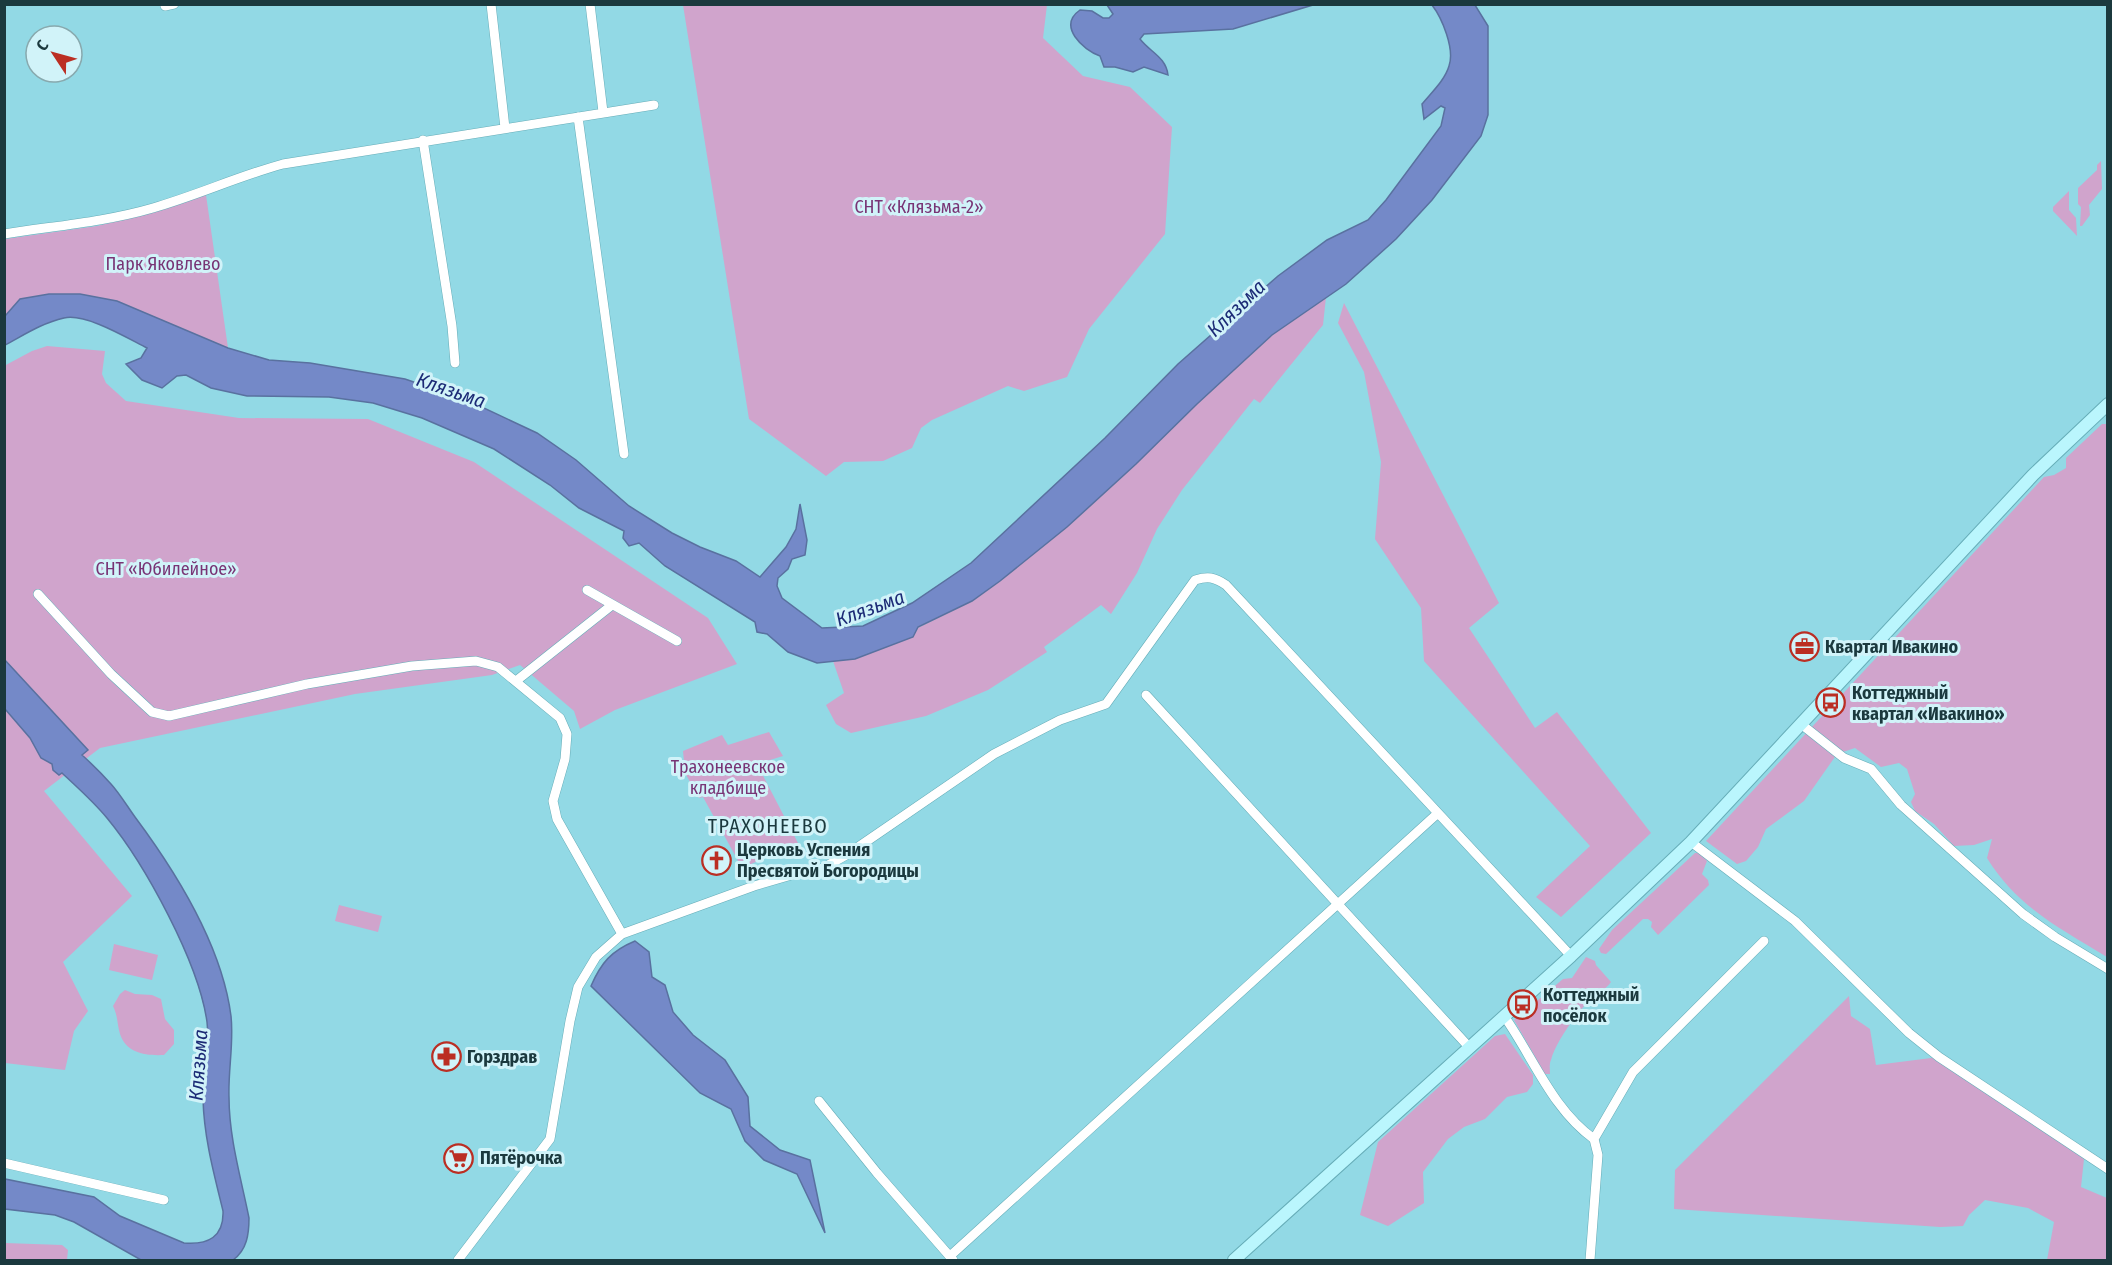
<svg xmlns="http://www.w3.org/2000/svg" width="2112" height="1265" font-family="'Fira Sans Condensed',sans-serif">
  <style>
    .green { fill: #d0a4cc }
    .water { fill: #7489c8; stroke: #59719f; stroke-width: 1.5 }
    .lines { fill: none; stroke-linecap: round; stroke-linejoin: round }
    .minor-casing { stroke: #66adb8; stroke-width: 10 }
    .secondary-casing { stroke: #66adb8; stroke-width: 14 }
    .minor { stroke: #fff; stroke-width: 9 }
    .secondary { stroke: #baf6fd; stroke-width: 12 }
    .labels { text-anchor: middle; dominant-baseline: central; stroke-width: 6; stroke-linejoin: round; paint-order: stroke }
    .park-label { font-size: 18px; fill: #783475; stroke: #d1f3f9 }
    .poi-label { font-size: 18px; font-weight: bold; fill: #1b393e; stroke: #d1f3f9; text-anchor: start }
    .water-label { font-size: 20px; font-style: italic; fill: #1c2b76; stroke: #d1f3f9 }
    .neighbourhood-label { font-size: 20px; letter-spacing: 1.5px; fill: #1b393e; stroke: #d1f3f9 }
  </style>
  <rect width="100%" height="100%" fill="#92d9e5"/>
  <path class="green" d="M 683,5 L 1047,5 L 1043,38 L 1083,76 L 1130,87 L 1172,127 L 1165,234 L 1089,329 L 1067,377 L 1024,391 L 1008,386 L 932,420 L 921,428 L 912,448 L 883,461 L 844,462 L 826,476 L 749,419 Z
    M 2101,161 L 2102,189 L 2089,205 L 2090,215 L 2082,226 L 2080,226 L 2081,207 L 2078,204 L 2078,188 L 2097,170 L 2097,165 Z
    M 2069,191 L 2069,210 L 2076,218 L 2077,236 L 2053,211 L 2053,207 Z
    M 206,195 L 228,348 L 117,301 L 5,316 L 5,239 L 97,226 L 153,212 Z
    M 1326,297 L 1323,325 L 1260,403 L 1254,399 L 1182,490 L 1157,529 L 1137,573 L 1111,614 L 1101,605 L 1044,647 L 1047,652 L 988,690 L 926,716 L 851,733 L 836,724 L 826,705 L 844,693 L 833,661 L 855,659 L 972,601 L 1000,581 L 1067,527 L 1136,464 L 1197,404 L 1272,335 Z
    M 1344,303 L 1499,603 L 1469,628 L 1535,728 L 1557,712 L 1651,833 L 1561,917 L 1536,897 L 1590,846 L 1424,661 L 1421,608 L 1375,539 L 1381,462 L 1364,372 L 1338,323 Z
    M 47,346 L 105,351 L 102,374 L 106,383 L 126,401 L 239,418 L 368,419 L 474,462 L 708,618 L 737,664 L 615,710 L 580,729 L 574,711 L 520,665 L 492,675 L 355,694 L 100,748 L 44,791 L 132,896 L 63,962 L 88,1011 L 74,1031 L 65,1070 L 5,1063 L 4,366 L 32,351 Z
    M 2102,424 L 2107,424 L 2107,957 C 2060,928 2017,907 1987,858 L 1992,839 L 1974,845 L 1954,846 L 1934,824 L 1915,811 L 1911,802 L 1915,794 L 1907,769 L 1899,763 L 1881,767 L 1855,748 L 1837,754 L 1804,801 L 1766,829 L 1758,847 L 1746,861 L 1737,864 L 1706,841 L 2044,477 L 2054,475 L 2066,468 L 2066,458 Z
    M 769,732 L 783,756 L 757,764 L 798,843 L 742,868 L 703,797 L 699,798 L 685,773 L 683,751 L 722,735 L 728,745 Z
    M 1695,853 L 1700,853 L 1707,861 L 1702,874 L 1708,880 L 1709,885 L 1658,935 L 1651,927 L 1652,922 L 1648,919 L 1643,919 L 1606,954 L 1601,953 L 1599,949 L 1612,930 Z
    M 339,905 L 382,916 L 378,932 L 335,921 Z
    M 114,944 L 158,955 L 152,980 L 109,970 Z
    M 1586,957 L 1595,961 L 1596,965 L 1611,982 C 1606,989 1600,992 1593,997 C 1579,1009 1555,1043 1551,1060 C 1549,1064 1550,1070 1550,1074 L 1545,1074 L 1514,1020 L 1563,979 L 1572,978 Z
    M 125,990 L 135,994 L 152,995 L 161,999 L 165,1019 L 174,1030 L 174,1044 L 164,1055 C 146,1056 126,1053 120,1034 C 117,1024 118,1016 113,1006 L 120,994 Z
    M 1849,996 L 1851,1016 L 1870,1029 L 1876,1065 L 1939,1057 L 2084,1159 L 2081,1187 L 2107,1198 L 2107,1260 L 2047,1260 L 2054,1222 L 2028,1208 L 1985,1200 L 1969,1215 L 1963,1226 L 1940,1227 L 1674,1209 L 1675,1170 Z
    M 1505,1034 L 1533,1075 L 1533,1084 L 1527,1092 L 1507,1097 L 1485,1119 L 1464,1127 L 1448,1139 L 1423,1172 L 1424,1203 L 1388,1226 L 1360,1215 L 1378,1142 L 1495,1036 Z
    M 5,1243 L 62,1245 L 68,1250 L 67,1260 L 5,1260 Z"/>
  <path class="water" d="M 1107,5 L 1313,5 L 1233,29 L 1144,34 L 1140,39 C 1150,52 1166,57 1168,75 L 1144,67 L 1133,72 L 1115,67 L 1104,67 L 1100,56 C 1083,50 1057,26 1080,10 L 1092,11 L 1103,18 L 1109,18 L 1113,14 Z
    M 1432,5 L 1475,5 L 1488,26 L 1488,115 L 1481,136 L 1432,200 L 1396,239 L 1346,284 L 1272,335 L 1197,404 L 1136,464 L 1067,527 L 1000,581 L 972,601 L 918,627 L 913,637 L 855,659 L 817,663 L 788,652 L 767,634 L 757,632 L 755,622 L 665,566 L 639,543 L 629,546 L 623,538 L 624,531 L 579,508 L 550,485 L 494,449 L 422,418 L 373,403 L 329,397 L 247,396 L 211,388 L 186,375 L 177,376 L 162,388 L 142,380 L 126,364 L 141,358 L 147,348 C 127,338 86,313 64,318 C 42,323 24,335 5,345 L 5,316 L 20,299 L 49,294 L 80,294 L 117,301 L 228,348 L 269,360 L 310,363 L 405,379 L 469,401 L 537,433 L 576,460 L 629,506 L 672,533 L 700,547 L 736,561 L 760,577 L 786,547 L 796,529 L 800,504 L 807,540 L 805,555 L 792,559 L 788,569 L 778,578 L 777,586 L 782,598 L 822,628 L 863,626 L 912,603 L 971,563 L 1105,438 L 1178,364 L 1278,276 L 1327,240 L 1368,220 L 1386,200 L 1441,126 L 1445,108 L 1441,106 L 1424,119 L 1422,104 C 1431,93 1445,80 1449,66 C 1455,49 1442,18 1432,5 Z
    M 4,659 L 88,750 L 82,755 C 92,764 102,774 111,784 C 120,794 127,806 135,817 C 176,872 222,946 231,1016 C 234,1043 228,1070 229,1097 C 229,1138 241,1178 249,1218 C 249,1234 247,1250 233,1260 L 141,1260 L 74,1222 L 55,1215 L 5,1209 L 5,1179 L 94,1197 L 120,1216 L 184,1243 C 208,1245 224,1237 223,1211 C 214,1174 204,1138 203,1099 C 203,1074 210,1047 207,1022 C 199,963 145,864 107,818 C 94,802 78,788 62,773 L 59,775 L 53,770 L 52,764 L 41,758 L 30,738 L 5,709 Z
    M 635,941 L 649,952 L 652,977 L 665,985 L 673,1012 L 693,1035 L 725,1060 L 748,1097 L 750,1126 L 780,1150 L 810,1160 L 825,1233 L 797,1174 L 764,1160 L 745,1141 L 731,1109 L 700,1093 L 591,986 C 601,963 611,951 635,941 Z"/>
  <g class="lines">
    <defs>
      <path id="minor" d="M 491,4 L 505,128
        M 590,4 L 603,112
        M 165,6 L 174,4
        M 578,117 L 624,454
        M 423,140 L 452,326 L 455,363
        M 4,234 C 54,226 105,222 153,208 C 198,195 239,176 283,164 L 654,105
        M 587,590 L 677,641
        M 38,594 L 111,674 L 152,712 L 169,716 L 307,684 L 412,666 L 476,661 L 498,667 L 560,718 L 567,734 L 565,759 L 553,801 L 557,819 L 622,934
        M 516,681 L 612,605
        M 1146,695 L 1469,1047
        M 1801,724 L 1844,758 L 1871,769 L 1901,805 L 2023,914 L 2055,937 L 2108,969
        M 1691,842 L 1795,921 L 1909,1033 L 1939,1057 L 2108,1169
        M 1504,1016 C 1533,1057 1552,1109 1594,1139
        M 819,1101 L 877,1173 L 953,1260
        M 4,1163 L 164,1200
        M 950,1256 L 1438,813
        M 458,1260 L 550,1139 L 570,1021 L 578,987 L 596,957 L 622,934 L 754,886 L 795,874 L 814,873 L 848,854 L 994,754 L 1060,720 L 1106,704 L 1195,580 C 1208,576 1214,577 1226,585 L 1571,956
        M 1590,1260 L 1598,1155 L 1594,1139 L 1633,1072 L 1764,941"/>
      <path id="secondary" d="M 1234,1260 L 1571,956 L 1691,842 L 2033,475 L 2108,404"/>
    </defs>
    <use href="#minor" class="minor-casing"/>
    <use href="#secondary" class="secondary-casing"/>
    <use href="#minor" class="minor"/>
    <use href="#secondary" class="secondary"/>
  </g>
  <defs>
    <symbol id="office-ring" viewBox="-11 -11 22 22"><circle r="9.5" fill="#d1f3f9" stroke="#bb2e23" stroke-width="1.5"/><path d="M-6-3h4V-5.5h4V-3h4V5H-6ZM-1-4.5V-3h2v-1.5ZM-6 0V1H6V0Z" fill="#bb2e23"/></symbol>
    <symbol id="bus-ring" viewBox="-11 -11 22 22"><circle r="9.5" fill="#d1f3f9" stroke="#bb2e23" stroke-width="1.5"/><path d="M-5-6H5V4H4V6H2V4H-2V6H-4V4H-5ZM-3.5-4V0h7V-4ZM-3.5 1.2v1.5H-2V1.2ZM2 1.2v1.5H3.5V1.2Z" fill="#bb2e23"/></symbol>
    <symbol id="church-ring" viewBox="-11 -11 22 22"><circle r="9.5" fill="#d1f3f9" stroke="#bb2e23" stroke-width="1.5"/><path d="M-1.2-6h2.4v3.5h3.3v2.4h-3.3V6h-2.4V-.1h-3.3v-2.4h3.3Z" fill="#bb2e23"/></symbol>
    <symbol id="pharmacy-ring" viewBox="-11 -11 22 22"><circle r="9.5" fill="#d1f3f9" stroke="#bb2e23" stroke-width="1.5"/><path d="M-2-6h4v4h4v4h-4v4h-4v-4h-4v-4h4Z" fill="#bb2e23"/></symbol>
    <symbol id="supermarket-ring" viewBox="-11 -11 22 22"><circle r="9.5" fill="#d1f3f9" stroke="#bb2e23" stroke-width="1.5"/><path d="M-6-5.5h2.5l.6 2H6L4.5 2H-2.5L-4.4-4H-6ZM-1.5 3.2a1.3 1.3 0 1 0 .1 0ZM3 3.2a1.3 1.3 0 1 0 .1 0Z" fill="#bb2e23"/></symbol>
  </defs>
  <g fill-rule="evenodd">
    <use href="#office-ring" x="1788" y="630" width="33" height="33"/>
    <use href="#bus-ring" x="1814" y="686" width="33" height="33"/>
    <use href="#church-ring" x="700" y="844" width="33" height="33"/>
    <use href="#bus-ring" x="1506" y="988" width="33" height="33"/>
    <use href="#pharmacy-ring" x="430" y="1040" width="33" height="33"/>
    <use href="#supermarket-ring" x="442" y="1142" width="33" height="33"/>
  </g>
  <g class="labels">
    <g class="park-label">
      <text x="919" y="207">СНТ «Клязьма-2»</text>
      <text x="163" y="264">Парк Яковлево</text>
      <text x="166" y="569">СНТ «Юбилейное»</text>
      <text x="728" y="767">Трахонеевское<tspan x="728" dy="21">кладбище</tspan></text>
    </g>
    <g class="poi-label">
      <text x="1825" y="647">Квартал Ивакино</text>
      <text x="1852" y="693">Коттеджный<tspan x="1852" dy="21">квартал «Ивакино»</tspan></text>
      <text x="737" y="850">Церковь Успения<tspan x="737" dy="21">Пресвятой Богородицы</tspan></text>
      <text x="1543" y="995">Коттеджный<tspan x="1543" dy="21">посёлок</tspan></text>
      <text x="467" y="1057">Горздрав</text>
      <text x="480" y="1158">Пятёрочка</text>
    </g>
    <g class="water-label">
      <text transform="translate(1236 308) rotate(-44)">Клязьма</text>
      <text transform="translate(451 390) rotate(19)">Клязьма</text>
      <text transform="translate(870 608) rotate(-20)">Клязьма</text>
      <text transform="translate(198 1065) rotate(-86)">Клязьма</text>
    </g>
    <g class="neighbourhood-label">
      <text x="768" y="826">ТРАХОНЕЕВО</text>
    </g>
  </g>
  <rect width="2112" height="1265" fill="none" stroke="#1b393e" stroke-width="12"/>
  <g transform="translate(54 54) rotate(306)"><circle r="28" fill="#d1f3f9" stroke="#88a9ae" stroke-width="1.5"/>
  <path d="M0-4.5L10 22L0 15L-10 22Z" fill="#bb2e23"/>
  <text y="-9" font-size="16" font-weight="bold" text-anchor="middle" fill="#1b393e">С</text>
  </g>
</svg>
